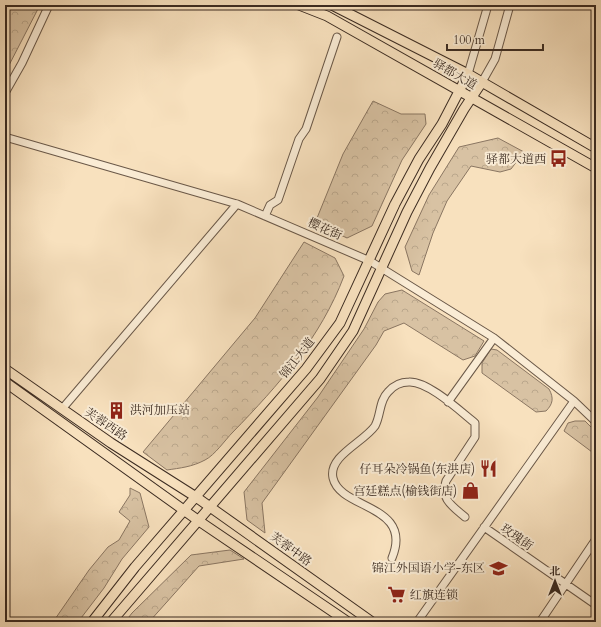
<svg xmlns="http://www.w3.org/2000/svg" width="601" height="627" font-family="Cardo,'Noto Serif SC',serif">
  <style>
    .park { fill: url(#park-crowns); stroke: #8a7662 }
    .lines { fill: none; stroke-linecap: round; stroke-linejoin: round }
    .minor-casing { stroke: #6a5848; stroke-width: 9 }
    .major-casing { stroke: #3b2b21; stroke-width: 11 }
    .minor { stroke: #faecd5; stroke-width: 7 }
    .major { stroke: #f8e1be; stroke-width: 9 }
    .labels { text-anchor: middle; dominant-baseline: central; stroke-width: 4; stroke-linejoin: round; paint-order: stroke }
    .street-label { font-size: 12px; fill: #3b2b21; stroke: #faecd5 }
    .poi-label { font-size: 12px; fill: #3b2b21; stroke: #faecd5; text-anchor: end }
  </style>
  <defs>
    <pattern id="park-crowns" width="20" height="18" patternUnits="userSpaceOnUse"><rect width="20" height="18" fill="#d8c2a3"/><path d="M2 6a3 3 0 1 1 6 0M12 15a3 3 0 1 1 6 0" fill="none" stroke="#baa78c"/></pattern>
  </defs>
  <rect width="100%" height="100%" fill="#f8e1be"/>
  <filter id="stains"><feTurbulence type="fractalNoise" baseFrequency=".005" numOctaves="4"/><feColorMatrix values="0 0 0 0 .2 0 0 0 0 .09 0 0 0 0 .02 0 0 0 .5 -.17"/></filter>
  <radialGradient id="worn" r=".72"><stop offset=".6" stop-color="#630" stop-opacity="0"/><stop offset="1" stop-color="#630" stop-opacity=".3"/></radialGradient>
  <path class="park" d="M 8,5 L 40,5 L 5,73 L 5,10 Z
    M 373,101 L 401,114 L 425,114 L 426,124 L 402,160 L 372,226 L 347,238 L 315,223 L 343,154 Z
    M 498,138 L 524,152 L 511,169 L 500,172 L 471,166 L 447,201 L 433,233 L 419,275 L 412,271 L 405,247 L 429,195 L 459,147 Z
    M 304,242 L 335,258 L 344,276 C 321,337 278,386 233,432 C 225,440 215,455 205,460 C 192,467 180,468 167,470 L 143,452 L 255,318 Z
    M 402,290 L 484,341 L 475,356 L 463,360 L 404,323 L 384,331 L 376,345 L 262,503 L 265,533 L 247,520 L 244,492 L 318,397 L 364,329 L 378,302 L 385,294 Z
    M 491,349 L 497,350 L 549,389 C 554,398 553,404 546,411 L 536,412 L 482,373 L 482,363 Z
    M 575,421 L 585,421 L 596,432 L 596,455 L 564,431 L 568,423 Z
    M 130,488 L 140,493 L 149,527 L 122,559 L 104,588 L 78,622 L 53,622 L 89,570 L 108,547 L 119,540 L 130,521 L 119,512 L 130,495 Z
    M 230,550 L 244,559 L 199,566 L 149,622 L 125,622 L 132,613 L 191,555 Z"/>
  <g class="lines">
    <defs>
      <path id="minor" d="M 468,74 L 488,5
        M 482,82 L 495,59 L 510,5
        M 5,93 L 22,63 L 49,5
        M 5,137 L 237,204 L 370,261 L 494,338 L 574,401 L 596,422
        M 265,216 L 270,205 L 278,200 L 299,139 L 306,129 L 337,37
        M 448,402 L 494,338
        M 62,409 L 237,204
        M 484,527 L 596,605
        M 392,558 C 414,504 340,510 333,478 C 328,456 364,442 375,426 C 381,415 379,401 388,392 C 393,386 401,382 409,382 C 428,381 460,411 475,423 L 475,437 L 446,481 C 440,499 452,506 465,517
        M 417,622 L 574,401
        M 540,622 L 596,539"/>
      <path id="major" d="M 299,5 L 327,16 L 596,168
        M 332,5 L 468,74 L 596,148
        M 5,369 L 111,443 L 196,497 L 372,622
        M 5,382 L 199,521 L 348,622
        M 92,622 L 135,567 L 306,369 L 340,323 L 395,204 L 419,159 L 442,124 L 468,74
        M 111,622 L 320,379 L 353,331 L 407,212 L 430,168 L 464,109 L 482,82"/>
    </defs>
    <use href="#minor" class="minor-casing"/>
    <use href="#major" class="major-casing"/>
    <use href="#minor" class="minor"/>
    <use href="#major" class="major"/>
  </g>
  <defs>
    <symbol id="bus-bare" viewBox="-9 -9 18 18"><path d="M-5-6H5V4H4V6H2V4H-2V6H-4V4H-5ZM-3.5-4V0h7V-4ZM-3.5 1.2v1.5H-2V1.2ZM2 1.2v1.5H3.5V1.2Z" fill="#8f2418" stroke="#faecd5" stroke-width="2.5" paint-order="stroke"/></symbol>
    <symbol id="building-bare" viewBox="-9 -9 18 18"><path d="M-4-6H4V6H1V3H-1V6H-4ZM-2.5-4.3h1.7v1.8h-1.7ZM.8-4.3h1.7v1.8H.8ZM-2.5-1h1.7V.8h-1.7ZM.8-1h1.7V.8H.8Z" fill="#8f2418" stroke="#faecd5" stroke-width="2.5" paint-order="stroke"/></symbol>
    <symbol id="restaurant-bare" viewBox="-9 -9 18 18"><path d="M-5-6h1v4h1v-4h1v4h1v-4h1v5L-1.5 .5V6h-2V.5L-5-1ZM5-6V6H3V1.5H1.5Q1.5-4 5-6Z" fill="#8f2418" stroke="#faecd5" stroke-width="2.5" paint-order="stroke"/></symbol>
    <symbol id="shop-bare" viewBox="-9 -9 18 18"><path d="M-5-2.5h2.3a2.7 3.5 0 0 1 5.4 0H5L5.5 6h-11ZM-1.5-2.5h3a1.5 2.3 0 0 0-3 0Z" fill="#8f2418" stroke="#faecd5" stroke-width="2.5" paint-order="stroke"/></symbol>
    <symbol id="school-bare" viewBox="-9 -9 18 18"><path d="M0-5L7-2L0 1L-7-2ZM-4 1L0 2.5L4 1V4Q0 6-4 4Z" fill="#8f2418" stroke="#faecd5" stroke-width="2.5" paint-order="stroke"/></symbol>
    <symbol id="supermarket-bare" viewBox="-9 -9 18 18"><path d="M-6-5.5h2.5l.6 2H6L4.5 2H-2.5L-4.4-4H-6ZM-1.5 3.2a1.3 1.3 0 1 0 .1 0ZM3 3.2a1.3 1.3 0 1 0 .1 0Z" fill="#8f2418" stroke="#faecd5" stroke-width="2.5" paint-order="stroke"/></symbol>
  </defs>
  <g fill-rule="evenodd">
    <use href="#bus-bare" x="546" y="146" width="25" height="25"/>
    <use href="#building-bare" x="104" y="398" width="25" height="25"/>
    <use href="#restaurant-bare" x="476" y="456" width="25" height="25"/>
    <use href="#shop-bare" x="458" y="478" width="25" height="25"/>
    <use href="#school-bare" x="486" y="556" width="25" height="25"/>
    <use href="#supermarket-bare" x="384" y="582" width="25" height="25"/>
  </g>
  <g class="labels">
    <g class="street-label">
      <text transform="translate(455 74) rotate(30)">驿都大道</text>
      <text transform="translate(325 229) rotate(24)">樱花街</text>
      <text transform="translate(297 358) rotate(-52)">锦江大道</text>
      <text transform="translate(106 424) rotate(34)">芙蓉西路</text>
      <text transform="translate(517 537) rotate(35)">玫瑰街</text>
      <text transform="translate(291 549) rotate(36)">芙蓉中路</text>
    </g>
    <g class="poi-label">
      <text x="546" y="159">驿都大道西</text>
      <text x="130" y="410" text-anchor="start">洪河加压站</text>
      <text x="475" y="469">仔耳朵冷锅鱼(东洪店)</text>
      <text x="457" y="491">宫廷糕点(榆钱街店)</text>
      <text x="485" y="568">锦江外国语小学-东区</text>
      <text x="410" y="595" text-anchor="start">红旗连锁</text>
    </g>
  </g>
  <rect width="601" height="627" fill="none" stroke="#f8e1be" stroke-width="20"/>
  <rect x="6" y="6" width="589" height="615" fill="none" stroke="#3b2b21" stroke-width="2"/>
  <rect x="10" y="10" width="581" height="607" fill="none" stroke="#3b2b21"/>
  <g transform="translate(555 581)" stroke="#faecd5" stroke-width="3" paint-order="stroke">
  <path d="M0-3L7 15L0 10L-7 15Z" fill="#3b2b21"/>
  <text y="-6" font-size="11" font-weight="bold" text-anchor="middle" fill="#3b2b21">北</text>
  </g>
  <path d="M447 44v6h96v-6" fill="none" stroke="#3b2b21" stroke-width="2"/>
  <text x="453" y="44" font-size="12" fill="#3b2b21" stroke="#faecd5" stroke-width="3" paint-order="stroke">100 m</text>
  <rect width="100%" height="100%" filter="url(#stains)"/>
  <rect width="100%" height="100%" fill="url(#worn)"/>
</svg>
